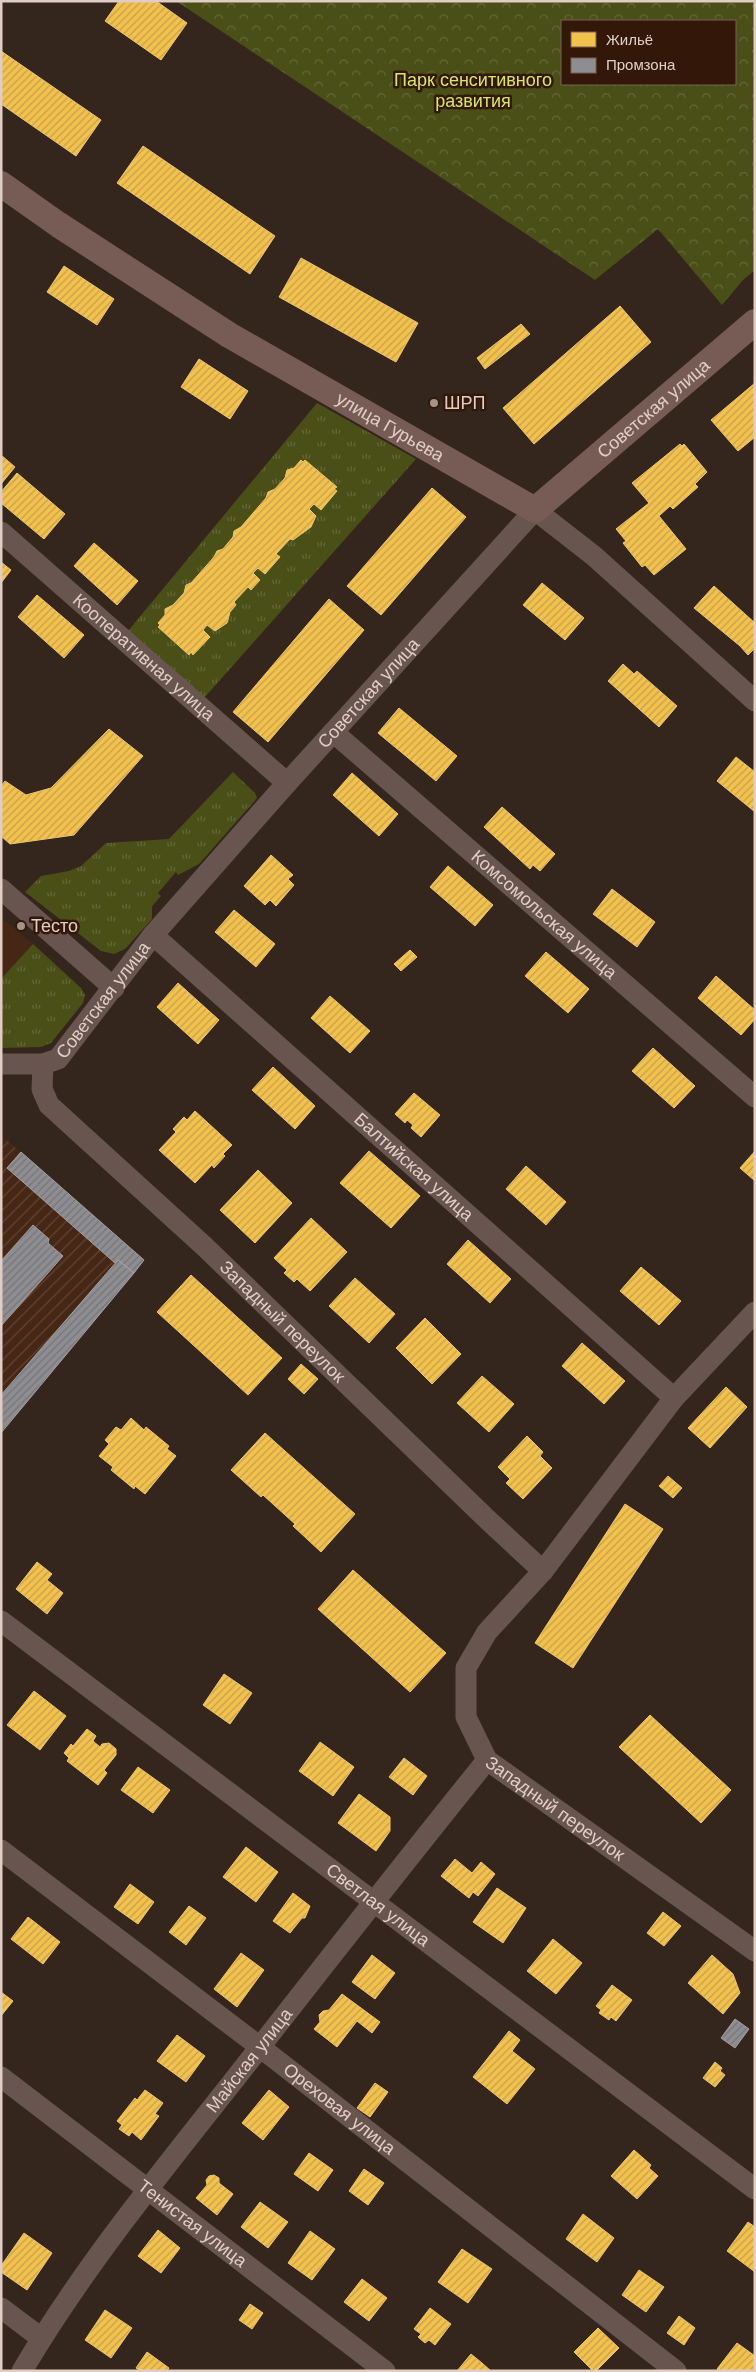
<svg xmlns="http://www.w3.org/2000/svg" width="756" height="2372" font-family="Arial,sans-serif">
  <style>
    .built { fill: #462615 }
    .industrial { fill: url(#industrial-furrows) }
    .grass { fill: url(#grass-tufts) }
    .park { fill: url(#park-crowns); fill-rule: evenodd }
    .homes { fill: url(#homes-hatch); stroke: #edc571 }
    .industry { fill: url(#industry-hatch); stroke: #a6a0a1 }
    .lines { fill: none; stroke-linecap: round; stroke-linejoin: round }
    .minor { stroke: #69554f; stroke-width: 21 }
    .major { stroke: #775b55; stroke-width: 26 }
    .poi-dot { fill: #a4938a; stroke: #33180a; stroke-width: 2 }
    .labels { text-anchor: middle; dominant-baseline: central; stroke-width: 5; stroke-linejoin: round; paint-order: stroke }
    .park-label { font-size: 18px; fill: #d4e664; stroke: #33180a }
    .poi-label { font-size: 18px; fill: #e0cec4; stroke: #33180a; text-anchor: start }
    .street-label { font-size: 18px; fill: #e0cec4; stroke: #33180a }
  </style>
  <defs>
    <pattern id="industrial-furrows" width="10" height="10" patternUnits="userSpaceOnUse" patternTransform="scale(1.25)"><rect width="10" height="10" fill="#462615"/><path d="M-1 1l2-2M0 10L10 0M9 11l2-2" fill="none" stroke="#604435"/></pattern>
    <pattern id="grass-tufts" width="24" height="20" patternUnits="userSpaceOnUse" patternTransform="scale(1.25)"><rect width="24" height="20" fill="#4a4f18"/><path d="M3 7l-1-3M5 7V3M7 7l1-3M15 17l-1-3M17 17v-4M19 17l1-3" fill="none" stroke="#646738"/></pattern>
    <pattern id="park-crowns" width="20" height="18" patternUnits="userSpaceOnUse" patternTransform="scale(1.25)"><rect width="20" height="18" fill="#4a4f18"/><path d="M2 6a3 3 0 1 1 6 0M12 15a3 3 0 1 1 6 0" fill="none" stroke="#646738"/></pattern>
    <pattern id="homes-hatch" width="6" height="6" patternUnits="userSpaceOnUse" patternTransform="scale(1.25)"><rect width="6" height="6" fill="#f2c14e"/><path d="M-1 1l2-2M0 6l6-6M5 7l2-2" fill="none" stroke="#c6a049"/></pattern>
    <pattern id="industry-hatch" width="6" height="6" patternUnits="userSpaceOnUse" patternTransform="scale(1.25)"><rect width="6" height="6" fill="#8d8d92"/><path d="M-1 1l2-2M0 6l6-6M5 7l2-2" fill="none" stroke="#777578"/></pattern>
  </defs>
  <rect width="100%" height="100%" fill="#34251d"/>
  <path class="built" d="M 1,917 L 33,944 L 1,979 Z"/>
  <path class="industrial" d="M 1,1135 L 144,1260 L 1,1433 Z"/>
  <path class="grass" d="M 317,403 L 416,459 L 204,698 L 128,631 Z
    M 233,772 L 255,793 L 257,798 L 199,864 L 178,875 L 176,872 L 158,893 L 161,896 L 152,906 L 152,919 L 125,949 L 114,954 L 101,951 L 25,892 L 41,876 L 69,871 L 81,866 L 106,843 L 169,839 Z
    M 33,944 L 81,988 L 85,995 L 83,1003 L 51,1043 L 41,1047 L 1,1048 L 1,979 Z"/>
  <path class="park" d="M 176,1 L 755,1 L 755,270 L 743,280 L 722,305 L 658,229 L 595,280 ZM 562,21 L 735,21 L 735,84 L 562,84 Z"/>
  <path class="homes" d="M 119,1 L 156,1 L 187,23 L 161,60 L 105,21 Z
    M 1,51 L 101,120 L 76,156 L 1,104 Z
    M 143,146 L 275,236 L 250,274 L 117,183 Z
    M 301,258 L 418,323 L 396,362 L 279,297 Z
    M 64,266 L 114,299 L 97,325 L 47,292 Z
    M 620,306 L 651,342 L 534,444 L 503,408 Z
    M 521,324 L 530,334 L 485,369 L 477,358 Z
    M 199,359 L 248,391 L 230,419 L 181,387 Z
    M 755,383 L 755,437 L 738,451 L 711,420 Z
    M 680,444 L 682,446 L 684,444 L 707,472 L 695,484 L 698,487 L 673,509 L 670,506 L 659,516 L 686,549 L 654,575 L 645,565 L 642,567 L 623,543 L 626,541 L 616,529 L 649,503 L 632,483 Z
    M 1,455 L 15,467 L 1,484 Z
    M 301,460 L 303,462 L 305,460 L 337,487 L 334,489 L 337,491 L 321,510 L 314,504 L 309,509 L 316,516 L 311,527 L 293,540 L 290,539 L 276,554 L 280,557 L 265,574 L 258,568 L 253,573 L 260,580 L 251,590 L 248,587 L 234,602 L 236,605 L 230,612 L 227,623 L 215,631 L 207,625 L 203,630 L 210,637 L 193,655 L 191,652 L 189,655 L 158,627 L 160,625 L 158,623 L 165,615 L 165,609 L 173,605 L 184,593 L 186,585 L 191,583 L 214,557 L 217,551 L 223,549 L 233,537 L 234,531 L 241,527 L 266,498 L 268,492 L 275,489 L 285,478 L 287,470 L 294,468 Z
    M 17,473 L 65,514 L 44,539 L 1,503 L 1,492 Z
    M 432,488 L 466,517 L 381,615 L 347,586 Z
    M 94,543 L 138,581 L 117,605 L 74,566 Z
    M 1,562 L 11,570 L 1,583 Z
    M 542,583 L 584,618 L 565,640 L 523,605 Z
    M 714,586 L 755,623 L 755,648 L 748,655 L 740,646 L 694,608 Z
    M 37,595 L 84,635 L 64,658 L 18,617 Z
    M 329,599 L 364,630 L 268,742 L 233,712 Z
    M 623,664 L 634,674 L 637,671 L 677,706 L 659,727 L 608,681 Z
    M 399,708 L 457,756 L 436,781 L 378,733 Z
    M 109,729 L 143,756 L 74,835 L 10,844 L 1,836 L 1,786 L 5,781 L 26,795 L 51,788 Z
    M 736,757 L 755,772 L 755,812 L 717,781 Z
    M 352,773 L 398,814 L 379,836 L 333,795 Z
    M 502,807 L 555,854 L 540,871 L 533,865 L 530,869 L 484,827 Z
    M 271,855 L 293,875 L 288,879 L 294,885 L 276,906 L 270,900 L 265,905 L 244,886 Z
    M 448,866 L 493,905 L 475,926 L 430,887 Z
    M 612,889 L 655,922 L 637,947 L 593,914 Z
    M 234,910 L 275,944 L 256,967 L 215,932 Z
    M 410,950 L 417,957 L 401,971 L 394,964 Z
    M 546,952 L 589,989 L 568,1013 L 525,976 Z
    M 716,976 L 755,1010 L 755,1019 L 741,1035 L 698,998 Z
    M 178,983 L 219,1020 L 198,1044 L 157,1007 Z
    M 330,996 L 370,1031 L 350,1053 L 311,1018 Z
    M 653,1048 L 695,1086 L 674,1108 L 632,1071 Z
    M 273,1067 L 315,1106 L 295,1129 L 252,1090 Z
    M 414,1093 L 440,1115 L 421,1137 L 411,1128 L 413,1125 L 407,1120 L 405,1123 L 395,1114 Z
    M 195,1111 L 232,1145 L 223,1154 L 225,1156 L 214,1168 L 212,1165 L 195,1183 L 159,1150 L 176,1132 L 173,1129 L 184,1117 L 187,1120 Z
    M 369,1151 L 420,1196 L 391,1228 L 340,1183 Z
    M 755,1151 L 755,1181 L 740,1168 Z
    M 526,1166 L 566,1202 L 546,1225 L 506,1189 Z
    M 258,1170 L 292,1203 L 255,1243 L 220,1210 Z
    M 311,1218 L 347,1252 L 310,1291 L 297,1279 L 294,1282 L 284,1273 L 287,1270 L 274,1258 Z
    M 468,1240 L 511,1279 L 490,1303 L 447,1264 Z
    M 641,1267 L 681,1301 L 659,1325 L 620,1291 Z
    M 191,1275 L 282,1358 L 248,1395 L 157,1312 Z
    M 355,1278 L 395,1314 L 369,1343 L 329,1306 Z
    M 425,1318 L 461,1354 L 432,1384 L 396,1348 Z
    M 582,1343 L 625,1381 L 604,1404 L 562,1366 Z
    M 301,1364 L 318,1379 L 304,1394 L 288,1379 Z
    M 482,1376 L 514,1404 L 489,1432 L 457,1403 Z
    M 726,1387 L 747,1407 L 710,1448 L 688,1428 Z
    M 131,1418 L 144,1430 L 146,1427 L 169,1446 L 167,1449 L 176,1456 L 145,1494 L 135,1486 L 134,1489 L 111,1470 L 113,1467 L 99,1456 L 109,1444 L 105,1440 L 116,1427 L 121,1430 Z
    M 265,1433 L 355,1514 L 321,1552 L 293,1526 L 295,1524 L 263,1495 L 261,1497 L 231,1470 Z
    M 527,1436 L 543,1452 L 540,1456 L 552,1468 L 523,1499 L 506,1483 L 510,1479 L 498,1467 Z
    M 668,1476 L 682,1488 L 673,1498 L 659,1486 Z
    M 625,1504 L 663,1529 L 573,1668 L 535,1643 Z
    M 37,1562 L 52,1574 L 47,1580 L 63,1593 L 47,1614 L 16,1589 Z
    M 353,1570 L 446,1653 L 410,1692 L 318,1609 Z
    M 224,1674 L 252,1693 L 230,1724 L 203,1705 Z
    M 34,1691 L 66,1716 L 40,1750 L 7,1725 Z
    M 650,1715 L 731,1790 L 701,1823 L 619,1747 Z
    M 87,1729 L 96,1736 L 93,1741 L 100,1747 L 102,1744 L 109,1743 L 116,1749 L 116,1755 L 104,1770 L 107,1773 L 98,1785 L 67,1761 L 69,1758 L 64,1753 L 71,1744 L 73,1746 Z
    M 320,1742 L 354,1767 L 333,1796 L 299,1771 Z
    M 404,1758 L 427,1776 L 413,1795 L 389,1777 Z
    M 138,1767 L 170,1790 L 153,1813 L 121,1790 Z
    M 359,1794 L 390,1817 L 390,1831 L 376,1851 L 338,1823 Z
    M 246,1847 L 278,1872 L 256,1902 L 223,1877 Z
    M 455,1859 L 472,1873 L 481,1862 L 495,1874 L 478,1896 L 473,1892 L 469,1898 L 441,1876 Z
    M 130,1884 L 154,1902 L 138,1924 L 114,1907 Z
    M 497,1888 L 526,1908 L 503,1943 L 473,1922 Z
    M 293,1893 L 310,1906 L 305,1918 L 302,1918 L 290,1933 L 273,1921 Z
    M 189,1906 L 206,1918 L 186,1945 L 169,1932 Z
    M 663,1912 L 681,1926 L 664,1946 L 647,1933 Z
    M 28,1917 L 60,1942 L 43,1964 L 11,1939 Z
    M 553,1939 L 582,1963 L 556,1994 L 527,1971 Z
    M 241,1953 L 264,1970 L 237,2007 L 214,1989 Z
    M 372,1955 L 395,1973 L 375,1999 L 352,1982 Z
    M 712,1955 L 733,1974 L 740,1993 L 723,2014 L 688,1983 Z
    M 612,1985 L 632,2000 L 616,2021 L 611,2017 L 609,2020 L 599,2013 L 601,2010 L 596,2006 Z
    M 1,1992 L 13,2001 L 1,2016 Z
    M 342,1994 L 380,2022 L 372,2033 L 357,2021 L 337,2047 L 314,2029 L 320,2022 L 319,2015 L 323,2011 L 329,2010 Z
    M 509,2031 L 520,2040 L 512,2051 L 535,2069 L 507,2104 L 473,2077 Z
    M 177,2035 L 205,2056 L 186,2082 L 157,2061 Z
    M 715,2062 L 722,2068 L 720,2071 L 725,2075 L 715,2087 L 703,2078 Z
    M 375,2083 L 388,2092 L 370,2117 L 357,2108 Z
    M 145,2090 L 163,2103 L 155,2114 L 159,2116 L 141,2140 L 132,2132 L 129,2136 L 119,2129 L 122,2125 L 117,2121 L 135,2098 L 137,2100 Z
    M 269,2090 L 289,2107 L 263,2140 L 242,2123 Z
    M 634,2150 L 651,2165 L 649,2168 L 658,2176 L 637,2199 L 611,2176 Z
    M 309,2153 L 333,2170 L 318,2191 L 294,2174 Z
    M 364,2169 L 384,2183 L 368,2205 L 349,2191 Z
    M 214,2175 L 219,2178 L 219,2183 L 233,2194 L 217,2215 L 196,2198 L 207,2185 L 206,2180 L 209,2176 Z
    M 260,2202 L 288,2222 L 268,2248 L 241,2227 Z
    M 583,2214 L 614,2238 L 597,2262 L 566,2239 Z
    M 748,2222 L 755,2227 L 755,2272 L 727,2251 Z
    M 158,2230 L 180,2248 L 161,2273 L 138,2256 Z
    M 310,2231 L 335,2249 L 312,2280 L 288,2263 Z
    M 24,2233 L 52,2253 L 27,2290 L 1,2272 L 1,2266 Z
    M 462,2249 L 492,2269 L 468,2303 L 438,2282 Z
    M 639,2270 L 664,2287 L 646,2312 L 622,2295 Z
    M 362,2279 L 387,2298 L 369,2321 L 344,2302 Z
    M 250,2304 L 263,2313 L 252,2329 L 239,2320 Z
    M 430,2308 L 451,2324 L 435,2345 L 429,2340 L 425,2343 L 418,2337 L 421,2334 L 414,2329 Z
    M 105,2310 L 132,2328 L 111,2358 L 85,2340 Z
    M 679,2316 L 695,2328 L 684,2345 L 667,2333 Z
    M 598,2328 L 619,2348 L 596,2371 L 593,2371 L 574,2352 Z
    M 737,2343 L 755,2356 L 755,2371 L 720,2371 L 717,2369 Z
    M 147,2352 L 169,2368 L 167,2371 L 140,2371 L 136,2368 Z
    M 471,2354 L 482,2363 L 491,2371 L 457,2371 Z"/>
  <path class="industry" d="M 21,1152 L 144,1260 L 134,1273 L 118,1260 L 115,1263 L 7,1168 Z
    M 33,1225 L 49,1239 L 48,1243 L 63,1256 L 1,1326 L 1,1261 Z
    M 118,1260 L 134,1273 L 1,1433 L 1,1395 Z
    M 735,2019 L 749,2029 L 735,2048 L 721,2038 Z"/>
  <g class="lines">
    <g class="minor">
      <path id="s1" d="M 1,532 L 287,783"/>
      <path id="s2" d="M 333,732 L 755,1097"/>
      <path d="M 1,889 L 114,988"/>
      <path id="s3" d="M 153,935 L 674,1398"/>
      <path id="s4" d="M 1,1064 L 43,1064 L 58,1059 L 153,935 L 287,783 L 535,510 L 594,556 L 755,701"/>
      <path id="s5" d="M 43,1064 L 42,1089 L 49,1105 L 204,1246 L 489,1521 L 543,1571"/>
      <path id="s6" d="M 755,1312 L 674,1398 L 543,1571 L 487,1632 L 466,1668 L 466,1717 L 487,1760 L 755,1951"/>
      <path id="s7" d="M 1,1621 L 755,2189"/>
      <path id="s8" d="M 1,1850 L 260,2047 L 676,2371"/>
      <path id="s9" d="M 1,2077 L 385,2371"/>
      <path d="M 1,2308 L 41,2338"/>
      <path id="s10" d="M 22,2371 C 84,2266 163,2170 238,2075 C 321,1969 403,1864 487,1760"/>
    </g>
    <path class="major" id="s11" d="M 1,184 L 59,225 L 229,335 L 535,510 L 755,322"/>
  </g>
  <g class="poi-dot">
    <circle cx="434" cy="403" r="5"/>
    <circle cx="21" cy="926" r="5"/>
  </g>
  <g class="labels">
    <g class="park-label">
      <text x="473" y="80">Парк сенситивного<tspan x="473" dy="21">развития</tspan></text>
    </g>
    <g class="poi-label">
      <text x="444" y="403">ШРП</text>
      <text x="31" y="926">Тесто</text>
    </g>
    <g class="street-label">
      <text stroke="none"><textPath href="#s11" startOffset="782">Советская улица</textPath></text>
      <text stroke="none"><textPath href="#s11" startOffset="459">улица Гурьева</textPath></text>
      <text stroke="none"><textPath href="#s1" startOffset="190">Кооперативная улица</textPath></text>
      <text stroke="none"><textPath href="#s4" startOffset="538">Советская улица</textPath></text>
      <text stroke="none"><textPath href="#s2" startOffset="279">Комсомольская улица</textPath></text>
      <text stroke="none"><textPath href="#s4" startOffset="132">Советская улица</textPath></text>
      <text stroke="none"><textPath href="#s3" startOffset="349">Балтийская улица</textPath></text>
      <text stroke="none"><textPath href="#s5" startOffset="361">Западный переулок</textPath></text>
      <text stroke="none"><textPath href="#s6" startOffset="640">Западный переулок</textPath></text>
      <text stroke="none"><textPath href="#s7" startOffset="472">Светлая улица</textPath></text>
      <text stroke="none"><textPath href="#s10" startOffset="385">Майская улица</textPath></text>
      <text stroke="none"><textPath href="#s8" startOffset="426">Ореховая улица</textPath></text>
      <text stroke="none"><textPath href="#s9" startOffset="241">Тенистая улица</textPath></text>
    </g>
  </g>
  <rect width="756" height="2372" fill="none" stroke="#e0cec4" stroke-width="5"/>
  <rect x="561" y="20" width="175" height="65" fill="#33180a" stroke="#786154"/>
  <rect x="571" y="32" width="25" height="15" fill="#f2c14e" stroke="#786154"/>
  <text x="606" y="45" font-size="15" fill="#e0cec4">Жильё</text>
  <rect x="571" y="58" width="25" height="15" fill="#8d8d92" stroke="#786154"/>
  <text x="606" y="70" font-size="15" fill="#e0cec4">Промзона</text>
</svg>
